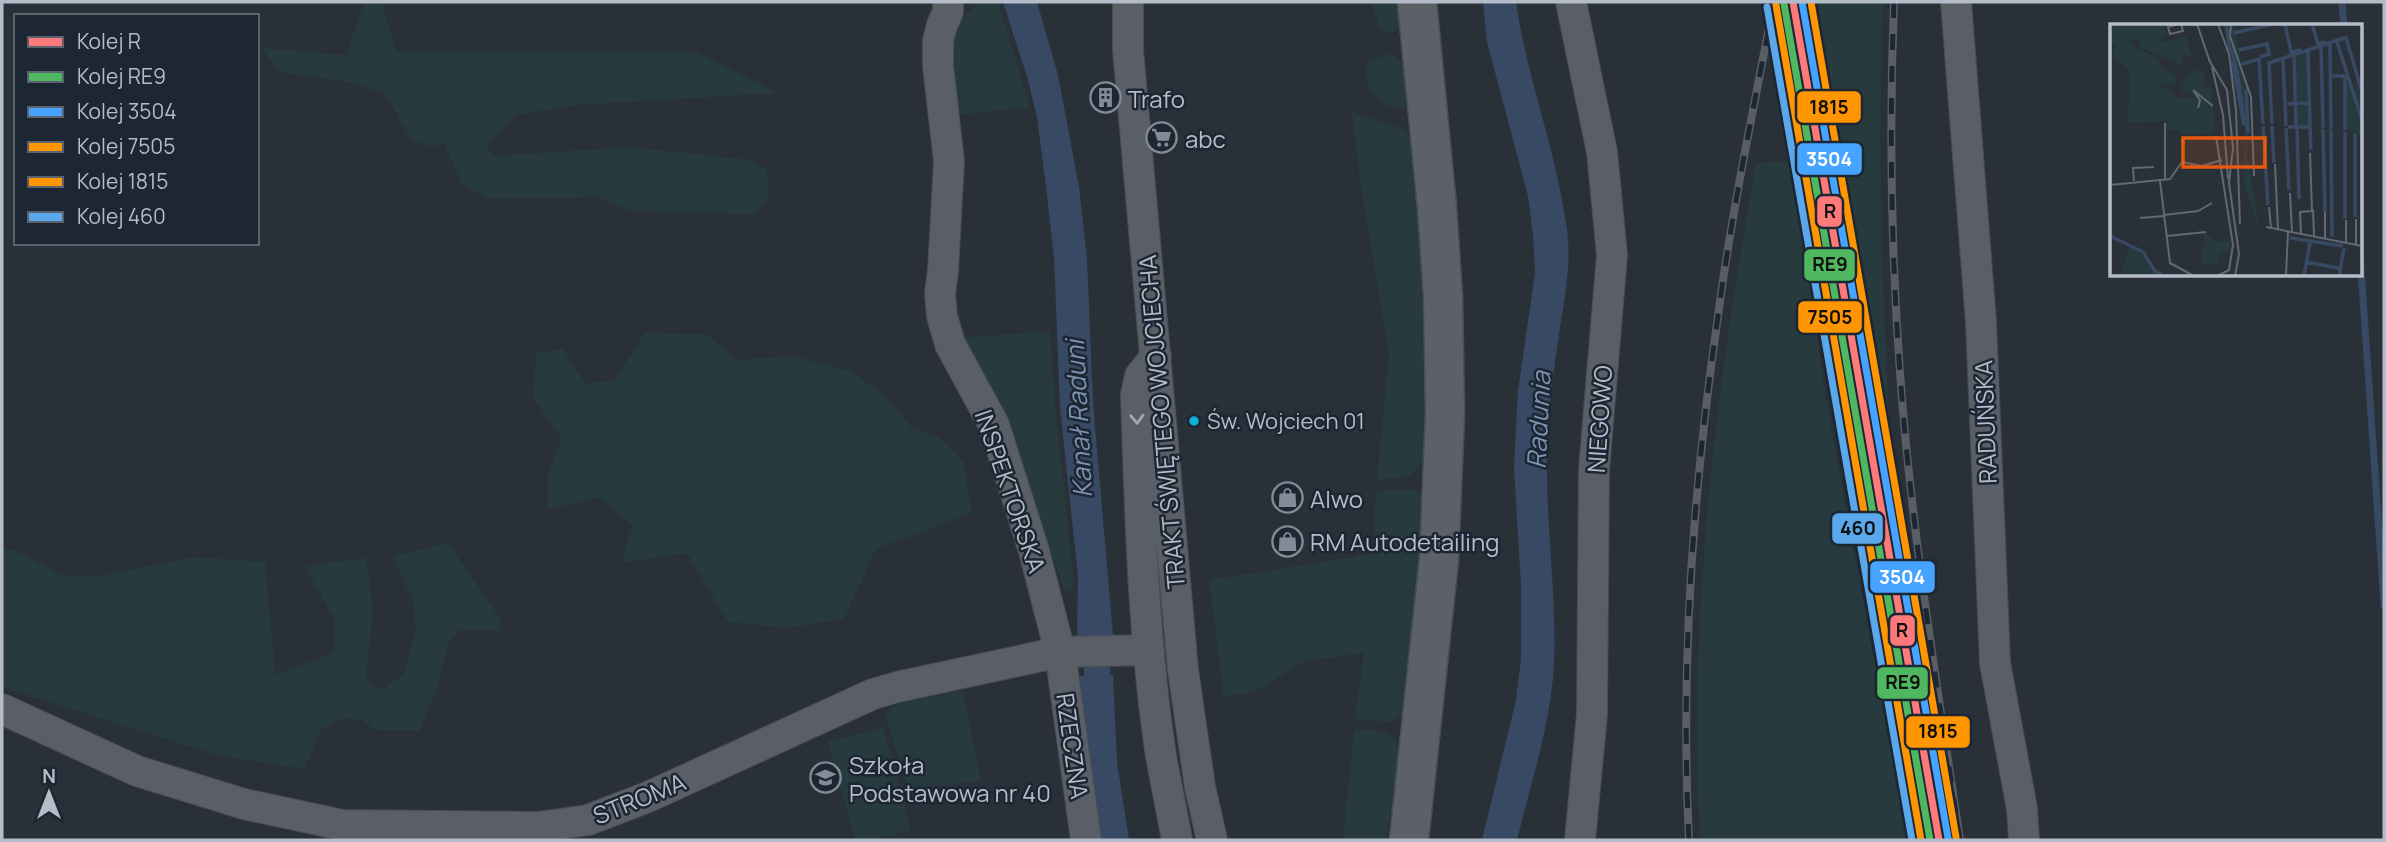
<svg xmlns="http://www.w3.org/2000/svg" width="2386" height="842" font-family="Manrope,sans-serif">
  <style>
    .green { fill: #273a3e }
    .water { fill: #384963 }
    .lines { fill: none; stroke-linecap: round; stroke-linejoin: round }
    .stream { stroke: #384963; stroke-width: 7 }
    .canal { stroke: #384963; stroke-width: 26 }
    .minor-casing { stroke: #484c53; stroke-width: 32 }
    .major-casing { stroke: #484c55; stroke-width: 41 }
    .minor { stroke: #5a5e66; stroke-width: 30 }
    .major { stroke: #5c6168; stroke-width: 38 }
    .rail-casing { stroke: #595d64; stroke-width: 8 }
    .rail { stroke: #1d2633; stroke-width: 5; stroke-dasharray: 16; stroke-linecap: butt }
    .rail-1-casing { stroke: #1d2633; stroke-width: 12 }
    .rail-2-casing { stroke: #1d2633; stroke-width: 12 }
    .rail-3-casing { stroke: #1d2633; stroke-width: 12 }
    .rail-4-casing { stroke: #1d2633; stroke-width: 12 }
    .rail-5-casing { stroke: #1d2633; stroke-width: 12 }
    .rail-6-casing { stroke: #1d2633; stroke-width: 12 }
    .rail-1 { stroke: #fe7a7a; stroke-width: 7 }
    .rail-2 { stroke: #4fb75f; stroke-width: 7 }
    .rail-3 { stroke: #46a3ff; stroke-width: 7 }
    .rail-4 { stroke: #ff9500; stroke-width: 7 }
    .rail-5 { stroke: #ff9500; stroke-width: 7 }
    .rail-6 { stroke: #5aa8eb; stroke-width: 7 }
    .oneway { stroke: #a2a9b5 }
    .bus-dot { fill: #0dafd3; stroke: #1d2633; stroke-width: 2.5 }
    .labels { text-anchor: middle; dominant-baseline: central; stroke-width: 5; stroke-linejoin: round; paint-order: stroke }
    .bus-label { font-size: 22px; fill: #b4bcc9; stroke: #1d2633; text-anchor: start }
    .poi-label { font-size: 24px; fill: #b4bcc9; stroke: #1d2633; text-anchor: start }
    .street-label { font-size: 24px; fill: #b4bcc9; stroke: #1d2633 }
    .water-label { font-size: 26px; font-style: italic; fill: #7c92b1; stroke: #1d2633 }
    .inset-river { fill: none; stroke: #384963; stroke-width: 3.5 }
    .inset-road { fill: none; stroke: #616872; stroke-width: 2 }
    .view { fill: #e8590c; fill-opacity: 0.15; stroke: #e8590c; stroke-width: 3.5 }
    .inset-edge { fill: none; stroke: #b4bcc9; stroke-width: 3.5 }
    .line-badge { stroke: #1d2633; stroke-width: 2.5 }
    .badge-label { font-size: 19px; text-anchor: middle; font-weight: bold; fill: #fff }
    .pale-badge-label { font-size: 19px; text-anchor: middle; font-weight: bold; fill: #111 }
  </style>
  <rect width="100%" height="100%" fill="#2a3038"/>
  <path class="green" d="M 364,2 L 382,2 L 396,51 L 693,51 L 778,93 L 576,105 L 516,115 L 487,146 L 492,156 L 631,147 L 750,160 L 767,169 L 769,199 L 753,214 L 631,211 L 598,197 L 491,199 L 462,185 L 444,142 L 432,147 L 410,138 L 385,93 L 343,81 L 279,72 L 262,48 L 346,55 Z
    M 981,2 L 998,2 L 1030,107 L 954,115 L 947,42 L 952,26 Z
    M 1371,2 L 1397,2 L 1400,27 L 1391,34 L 1381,30 Z
    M 1805,2 L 1883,2 C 1878,139 1881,275 1889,412 L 1876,414 Z
    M 1390,54 C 1408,58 1411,95 1404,109 C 1381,109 1358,83 1369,61 Z
    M 1352,112 L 1403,129 L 1411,137 L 1421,250 L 1425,462 L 1407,477 L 1377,480 L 1389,354 L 1360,180 Z
    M 1792,161 L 1826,400 L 1907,840 L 1700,840 C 1688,612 1716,387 1756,163 Z
    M 1050,331 L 1055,403 L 1073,576 L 1073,588 L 1070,592 L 1065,591 L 1046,538 L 1039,531 L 957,338 Z
    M 645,332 L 708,335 L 737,360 L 794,356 L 850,371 L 885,395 L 911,427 L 940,438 L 963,461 L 972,513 L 876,549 L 844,619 L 785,628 L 728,622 L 687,553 L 621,563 L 633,526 L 599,497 L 548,509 L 547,475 L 562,439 L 533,397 L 536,353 L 563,349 L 586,384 L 615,380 Z
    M 1410,489 L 1419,492 L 1423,502 L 1417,583 L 1403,715 L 1390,722 L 1355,719 L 1364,653 L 1306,661 L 1254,692 L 1222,697 L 1223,688 L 1209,580 L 1372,554 L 1376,491 Z
    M 448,543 L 500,618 L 501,631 L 459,629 L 447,646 L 436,690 L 420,731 L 374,730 L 363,720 L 343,718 L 322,729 L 304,769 L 217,755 L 2,687 L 2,549 L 17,551 L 62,575 L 101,576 L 193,557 L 265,562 L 275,675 L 334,652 L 335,621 L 305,566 L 366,558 L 373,608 L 366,682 L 382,690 L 404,674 L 416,630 L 413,601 L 392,556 Z
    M 963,690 L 981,781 L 908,789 L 885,714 L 900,703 Z
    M 883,727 L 911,830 L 872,840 L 855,840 L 828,742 Z
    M 1354,729 C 1378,732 1398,726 1399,757 L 1386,840 L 1343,840 Z"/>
  <path class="water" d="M 1003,2 L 1037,2 L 1058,75 L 1079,187 L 1087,259 L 1093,403 L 1113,635 L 1077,636 L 1078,576 L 1060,407 L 1054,257 L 1046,187 L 1037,117 L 1028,80 Z
    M 1483,2 L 1516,2 C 1527,79 1557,152 1567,230 C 1572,267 1564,298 1559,335 C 1554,366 1550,398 1548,430 C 1543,508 1557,586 1554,664 C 1551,723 1531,783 1517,840 L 1482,840 L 1516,700 L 1521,659 L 1521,585 L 1514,468 L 1518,391 L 1535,273 L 1533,235 L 1528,196 L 1487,42 Z
    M 1113,675 L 1117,762 L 1129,840 L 1099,840 L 1078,676 Z"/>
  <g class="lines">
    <path class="stream" d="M 1813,2 L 1882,409
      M 2342,2 L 2344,26
      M 2360,254 L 2384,605"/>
    <path class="canal" d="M 1095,629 L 1099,710"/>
    <defs>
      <path id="minor" d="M 948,2 L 948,12 L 942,25 L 938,41 L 938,66 L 949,161 L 943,271 L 940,293 L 942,316 L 950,344 L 994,425 L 1034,551 L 1060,652 L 1086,840
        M 1128,2 L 1128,50 L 1183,670 L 1200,787 L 1212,840
        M 1571,2 L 1602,152 L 1612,255 L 1594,470 L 1592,714 L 1580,840
        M 1956,2 L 1981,322 L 1995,663 L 2022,809 L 2024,840
        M 1156,356 L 1140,376 L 1136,395 C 1140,516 1143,637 1161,756 C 1166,784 1172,812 1177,840
        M 2,709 L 137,771 L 244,804 L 342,825 L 539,827 L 588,820 L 648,797 L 873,694 L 897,687 L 1060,652 L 1149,650"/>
      <path id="major" d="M 1409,840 L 1439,559 L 1445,414 L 1443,296 L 1437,207 L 1417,2"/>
    </defs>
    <use href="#minor" class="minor-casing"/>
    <use href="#major" class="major-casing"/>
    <use href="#minor" class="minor"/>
    <use href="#major" class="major"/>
    <defs>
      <path id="rail" d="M 1894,2 C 1889,125 1891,249 1900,373 C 1911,529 1937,685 1960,840
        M 1689,840 C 1680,665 1693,489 1718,316 C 1732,210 1754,106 1774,2"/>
    </defs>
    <use href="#rail" class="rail-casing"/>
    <use href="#rail" class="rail"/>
    <defs>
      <path id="rail-1" d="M 1793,2 L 1939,840"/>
      <path id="rail-2" d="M 1784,4 L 1930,840"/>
      <path id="rail-3" d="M 1802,2 L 1948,838"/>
      <path id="rail-4" d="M 1776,5 L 1921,840"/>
      <path id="rail-5" d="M 1811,2 L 1956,837"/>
      <path id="rail-6" d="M 1767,7 L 1912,840"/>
    </defs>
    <use href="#rail-1" class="rail-1-casing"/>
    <use href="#rail-2" class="rail-2-casing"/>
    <use href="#rail-3" class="rail-3-casing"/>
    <use href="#rail-4" class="rail-4-casing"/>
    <use href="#rail-5" class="rail-5-casing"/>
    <use href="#rail-6" class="rail-6-casing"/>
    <use href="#rail-1" class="rail-1"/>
    <use href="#rail-2" class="rail-2"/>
    <use href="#rail-3" class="rail-3"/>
    <use href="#rail-4" class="rail-4"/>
    <use href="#rail-5" class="rail-5"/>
    <use href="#rail-6" class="rail-6"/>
  </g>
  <defs><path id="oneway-chevron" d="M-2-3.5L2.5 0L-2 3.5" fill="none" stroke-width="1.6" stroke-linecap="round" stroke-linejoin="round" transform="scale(1.75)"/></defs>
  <use class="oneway" href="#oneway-chevron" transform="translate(1137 419) rotate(88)"/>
  <defs>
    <symbol id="building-ring" viewBox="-11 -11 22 22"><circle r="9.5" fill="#1d2633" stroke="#848b96" stroke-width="1.5"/><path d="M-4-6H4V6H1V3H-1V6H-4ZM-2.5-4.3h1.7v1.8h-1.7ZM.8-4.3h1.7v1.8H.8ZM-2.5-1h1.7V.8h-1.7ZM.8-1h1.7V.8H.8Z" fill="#848b96"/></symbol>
    <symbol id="supermarket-ring" viewBox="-11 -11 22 22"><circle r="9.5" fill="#1d2633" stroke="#848b96" stroke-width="1.5"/><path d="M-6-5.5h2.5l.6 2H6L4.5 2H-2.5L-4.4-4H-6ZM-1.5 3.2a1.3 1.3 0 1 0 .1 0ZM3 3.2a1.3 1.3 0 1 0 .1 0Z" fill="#848b96"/></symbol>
    <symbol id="shop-ring" viewBox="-11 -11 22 22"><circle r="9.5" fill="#1d2633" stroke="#848b96" stroke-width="1.5"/><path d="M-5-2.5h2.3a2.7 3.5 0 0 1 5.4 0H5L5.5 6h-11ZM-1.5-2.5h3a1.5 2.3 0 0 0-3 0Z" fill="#848b96"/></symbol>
    <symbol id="school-ring" viewBox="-11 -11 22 22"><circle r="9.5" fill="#1d2633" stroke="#848b96" stroke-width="1.5"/><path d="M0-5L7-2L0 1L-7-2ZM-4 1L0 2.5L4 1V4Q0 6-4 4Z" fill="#848b96"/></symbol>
  </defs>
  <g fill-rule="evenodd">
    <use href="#building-ring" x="1088" y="80" width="35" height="35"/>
    <use href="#supermarket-ring" x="1144" y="120" width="35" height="35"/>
    <use href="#shop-ring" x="1270" y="480" width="35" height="35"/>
    <use href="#shop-ring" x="1270" y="524" width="35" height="35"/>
    <use href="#school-ring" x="808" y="760" width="35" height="35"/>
  </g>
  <circle class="bus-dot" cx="1194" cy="421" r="6"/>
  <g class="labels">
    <g class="bus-label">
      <text x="1207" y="421">Św. Wojciech 01</text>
    </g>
    <g class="poi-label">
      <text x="1128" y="98">Trafo</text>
      <text x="1185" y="138">abc</text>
      <text x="1310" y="498">Alwo</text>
      <text x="1310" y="541">RM Autodetailing</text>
      <text x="849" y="764">Szkoła<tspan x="849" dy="28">Podstawowa nr 40</tspan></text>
    </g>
    <g class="street-label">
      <text transform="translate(1599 419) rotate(-86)">NIEGOWO</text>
      <text transform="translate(1161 422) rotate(-95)">TRAKT ŚWIĘTEGO WOJCIECHA</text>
      <text transform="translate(1985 422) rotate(-92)">RADUŃSKA</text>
      <text transform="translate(1011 491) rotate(71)">INSPEKTORSKA</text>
      <text transform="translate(1073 746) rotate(82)">RZECZNA</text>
      <text transform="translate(639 798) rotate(-22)">STROMA</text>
    </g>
    <g class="water-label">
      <text transform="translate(1078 419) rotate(-93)">Kanał Raduni</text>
      <text transform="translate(1538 420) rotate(-87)">Radunia</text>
    </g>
  </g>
  <g transform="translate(2110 24)">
    <rect width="252" height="252" fill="#2a3038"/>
    <path d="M 0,0 L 52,0 L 58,12 L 48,15 L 53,18 L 76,12 L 82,32 L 73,30 L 73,42 L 30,23 L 29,16 L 22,15 L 20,20 L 46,33 L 52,44 L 67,52 L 64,60 L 49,61 L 67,73 L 83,74 L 81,69 L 69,69 L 75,63 L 69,63 L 78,50 L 91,44 L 95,54 L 93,63 L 101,62 L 105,109 L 70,110 L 70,105 L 55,106 L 55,97 L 18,99 L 20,46 L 2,33 L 6,19 L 1,22 ZM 115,0 L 123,28 L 118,0 L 124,0 L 138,71 L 138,128 ZM 199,26 L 201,103 L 186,102 L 183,31 ZM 246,48 L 252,70 L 252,123 L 252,112 L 237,107 L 236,100 L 235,51 L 245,77 ZM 134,119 L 135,119 L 151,214 L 133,157 ZM 92,208 L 108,218 L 121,216 L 120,227 L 112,226 L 108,239 L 93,241 L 91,251 L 93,222 L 97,221 ZM 20,221 L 32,231 L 51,252 L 10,252 Z" fill="#273a3e"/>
    <path class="inset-river" d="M 116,0 L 120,27M 175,0 L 181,28 L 191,26M 202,0 L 208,20 L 215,18M 124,9 L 163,0M 236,14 L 252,68M 227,18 L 252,96M 220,20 L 221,105M 121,23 L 128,52M 211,23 L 213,104M 128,26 L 157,20 L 159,30 L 150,33M 198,27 L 200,102M 184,31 L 186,102M 173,35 L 176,102M 122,36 L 134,101M 132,40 L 149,35 L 153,100M 221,52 L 235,52 L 235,106M 128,53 L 134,96M 136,65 L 138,109M 177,80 L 198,79M 162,100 L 159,39 L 237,13M 153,102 L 158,181M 162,102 L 164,139M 178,103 L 201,103M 187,103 L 189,175M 200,103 L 201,126M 176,104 L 179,166M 213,105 L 215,188M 221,106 L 222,213M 235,108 L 235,195M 245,193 L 245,110M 0,212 L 33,228 L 45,247 L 54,252M 180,214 L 233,222M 196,238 L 229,244M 194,252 L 200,219M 229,252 L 234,224"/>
    <path class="inset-road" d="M 68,0 L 58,3 L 60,10 L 73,7 L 71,0M 87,0 L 100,38M 108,0 L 119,30 L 126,86 L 130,200M 121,0 L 120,12 L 141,73 L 144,152M 99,36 L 117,66 L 123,124 L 119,159 L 129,230 L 125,252M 102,43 L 113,91 L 118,155M 88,84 L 90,76 L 83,66 L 103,82M 55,99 L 55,156M 106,112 L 123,221 L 119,246 L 107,252M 165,140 L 168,205M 24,157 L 23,144 L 44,143M 50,157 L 60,239 L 84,252M 0,161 L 60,155 L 72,138 L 92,142 L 112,136M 180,169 L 182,208M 159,183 L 161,204M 203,185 L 204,212M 215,188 L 215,215M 54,191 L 88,187 L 102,179M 30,194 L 54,192M 156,203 L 252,222M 191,210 L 190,188 L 202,187 L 200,129M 57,212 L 96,208M 236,219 L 236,196M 246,220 L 246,195M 176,252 L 178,207"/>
    <path class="view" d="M 73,114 L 155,114 L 155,143 L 73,143 Z"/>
    <rect width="252" height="252" class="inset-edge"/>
  </g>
  <g class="line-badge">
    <rect x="1796" y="90" width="66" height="34" rx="7" fill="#ff9500"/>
    <rect x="1796" y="142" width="67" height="34" rx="7" fill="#46a3ff"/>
    <rect x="1816" y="195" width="27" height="33" rx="7" fill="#fe7a7a"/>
    <rect x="1803" y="248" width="53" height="34" rx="7" fill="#4fb75f"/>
    <rect x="1797" y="300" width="66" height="34" rx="7" fill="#ff9500"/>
    <rect x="1831" y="512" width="53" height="33" rx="7" fill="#5aa8eb"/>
    <rect x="1869" y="560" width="67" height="34" rx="7" fill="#46a3ff"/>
    <rect x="1889" y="614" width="27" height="33" rx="7" fill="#fe7a7a"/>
    <rect x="1876" y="666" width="53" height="34" rx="7" fill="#4fb75f"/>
    <rect x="1905" y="715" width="66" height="34" rx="7" fill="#ff9500"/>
  </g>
  <g class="badge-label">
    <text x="1829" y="166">3504</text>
    <text x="1902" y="584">3504</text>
  </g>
  <g class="pale-badge-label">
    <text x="1829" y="114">1815</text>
    <text x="1830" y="218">R</text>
    <text x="1830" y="271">RE9</text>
    <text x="1830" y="324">7505</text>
    <text x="1858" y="535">460</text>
    <text x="1902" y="637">R</text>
    <text x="1903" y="689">RE9</text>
    <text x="1938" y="738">1815</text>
  </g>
  <rect width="2386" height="842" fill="none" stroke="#b4bcc9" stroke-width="7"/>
  <rect x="14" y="14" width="245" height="231" fill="#1d2633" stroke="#59626f" stroke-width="2"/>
  <rect x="28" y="37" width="35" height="10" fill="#fe7a7a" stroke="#59626f" stroke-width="2"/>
  <text x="77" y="49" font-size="21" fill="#b4bcc9">Kolej R</text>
  <rect x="28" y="72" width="35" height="10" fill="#4fb75f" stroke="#59626f" stroke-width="2"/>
  <text x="77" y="84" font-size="21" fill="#b4bcc9">Kolej RE9</text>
  <rect x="28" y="107" width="35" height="10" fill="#46a3ff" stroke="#59626f" stroke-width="2"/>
  <text x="77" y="119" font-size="21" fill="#b4bcc9">Kolej 3504</text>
  <rect x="28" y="142" width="35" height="10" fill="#ff9500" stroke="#59626f" stroke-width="2"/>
  <text x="77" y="154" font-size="21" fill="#b4bcc9">Kolej 7505</text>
  <rect x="28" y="177" width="35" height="10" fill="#ff9500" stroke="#59626f" stroke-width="2"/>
  <text x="77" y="189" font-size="21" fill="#b4bcc9">Kolej 1815</text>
  <rect x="28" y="212" width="35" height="10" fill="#5aa8eb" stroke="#59626f" stroke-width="2"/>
  <text x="77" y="224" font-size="21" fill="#b4bcc9">Kolej 460</text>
  <g transform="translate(49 793)" stroke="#1d2633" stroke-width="5" paint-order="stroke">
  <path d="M0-5L12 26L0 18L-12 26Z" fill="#b4bcc9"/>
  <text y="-10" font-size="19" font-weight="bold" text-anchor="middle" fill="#b4bcc9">N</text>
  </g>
</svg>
